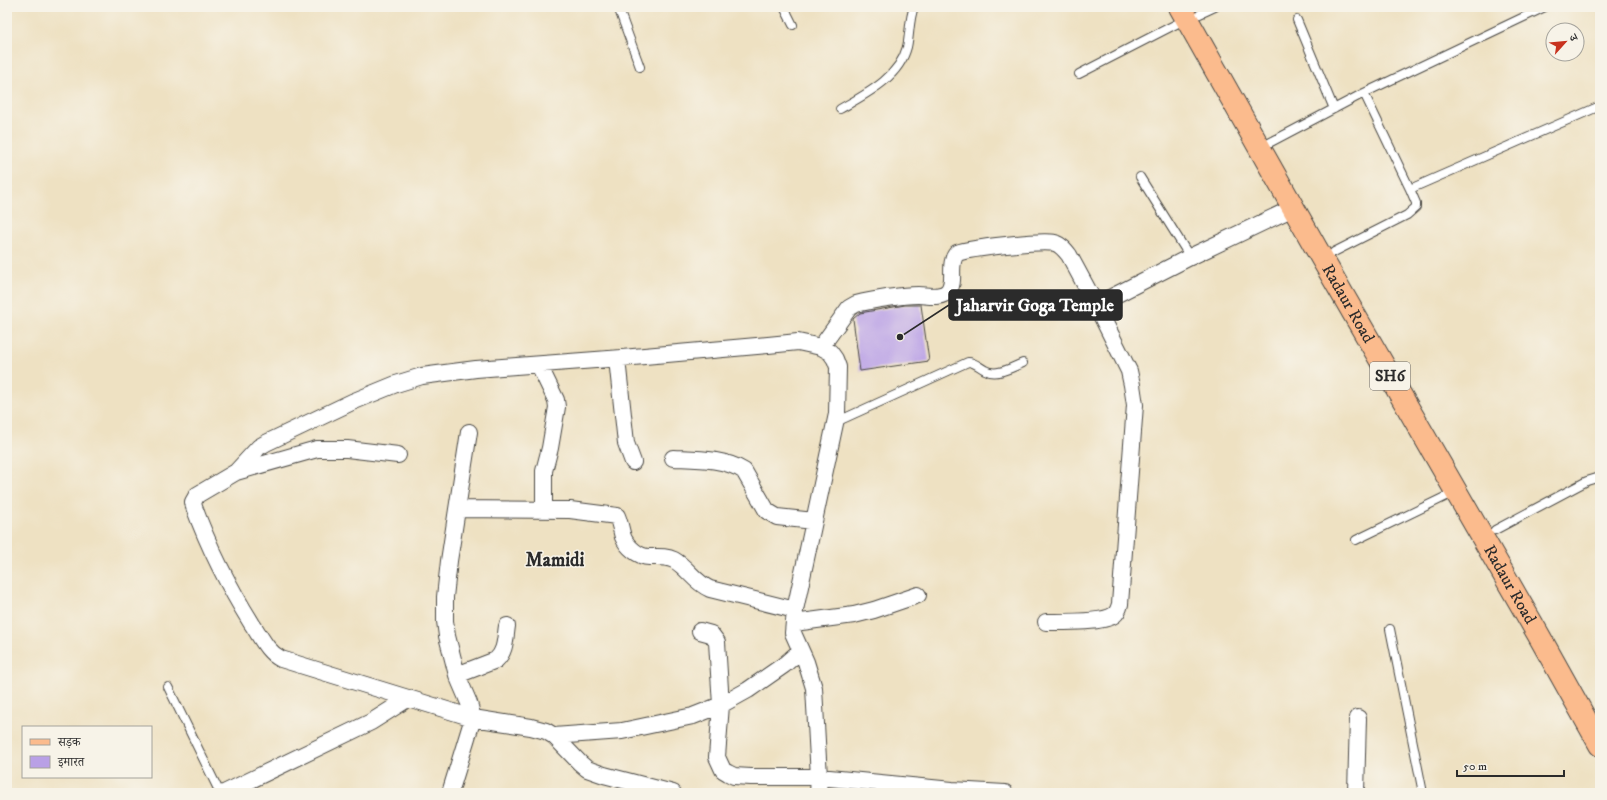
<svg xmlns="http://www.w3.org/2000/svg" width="1607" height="800" font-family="'IM FELL DW Pica','Noto Serif Devanagari',serif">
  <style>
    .building { fill: #b9a0e6 }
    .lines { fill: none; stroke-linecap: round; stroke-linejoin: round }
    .service-casing { stroke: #484642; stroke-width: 10 }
    .minor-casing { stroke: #484642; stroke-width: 18 }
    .primary-casing { stroke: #484642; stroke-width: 24 }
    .service { stroke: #fff; stroke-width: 8 }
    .minor { stroke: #fff; stroke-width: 16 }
    .primary { stroke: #fbbb8d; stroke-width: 22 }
    .labels { text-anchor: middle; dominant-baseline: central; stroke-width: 3; stroke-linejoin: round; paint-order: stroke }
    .shield { fill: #f7f3e8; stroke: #686764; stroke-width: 1 }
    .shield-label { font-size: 16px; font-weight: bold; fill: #2b2b2b }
    .street-label { font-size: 17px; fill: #2b2b2b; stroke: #f7f3e8 }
    .quarter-label { font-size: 19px; font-weight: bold; fill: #2b2b2b; stroke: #f7f3e8 }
    .leader { fill: none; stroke: #2b2b2b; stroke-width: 1.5 }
    .callout-dot { fill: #2b2b2b; stroke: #f7f3e8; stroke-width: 1.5 }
    .callout { fill: #2b2b2b; stroke: #2b2b2b; stroke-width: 1.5 }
    .callout-label { font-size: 18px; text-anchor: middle; font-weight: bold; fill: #fff }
  </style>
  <rect width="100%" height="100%" fill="#f7f3e8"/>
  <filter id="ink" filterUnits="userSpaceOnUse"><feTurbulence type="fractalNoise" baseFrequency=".025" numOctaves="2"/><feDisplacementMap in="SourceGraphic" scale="8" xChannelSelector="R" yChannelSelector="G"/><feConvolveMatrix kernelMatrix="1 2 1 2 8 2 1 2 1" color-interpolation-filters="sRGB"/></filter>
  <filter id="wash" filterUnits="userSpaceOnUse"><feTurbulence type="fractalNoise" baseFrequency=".012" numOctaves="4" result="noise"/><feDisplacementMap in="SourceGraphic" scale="16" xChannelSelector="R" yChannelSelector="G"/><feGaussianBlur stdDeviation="0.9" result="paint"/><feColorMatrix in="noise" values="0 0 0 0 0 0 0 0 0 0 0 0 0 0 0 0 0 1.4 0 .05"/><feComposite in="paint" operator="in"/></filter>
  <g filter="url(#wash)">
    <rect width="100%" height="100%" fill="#eee1c2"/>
    <g id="blocks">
      <path class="building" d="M 905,305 L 921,305 L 929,361 L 860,371 L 853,319 L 860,313 Z"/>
    </g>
  </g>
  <g filter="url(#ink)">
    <use href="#blocks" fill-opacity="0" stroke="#484642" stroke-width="1"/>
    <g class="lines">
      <defs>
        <path id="service" d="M 618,7 L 640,67
          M 784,7 L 793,25
          M 1200,14 L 1215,7
          M 1297,20 L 1334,109
          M 1079,74 L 1186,19
          M 840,109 C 866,94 899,78 907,47 C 910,34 909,19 914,7
          M 1269,143 L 1364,93 L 1545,7
          M 1140,177 L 1190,257
          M 1410,189 L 1600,106
          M 1334,252 L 1407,215 L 1416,207 L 1416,203 L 1410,189 L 1364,93
          M 836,422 L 968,362 C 975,362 979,367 985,370 C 997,377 1012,367 1023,363
          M 1495,530 L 1587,481 L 1600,477
          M 1356,540 L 1455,492
          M 1390,629 L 1423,793
          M 168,687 L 220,793"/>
        <path id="minor" d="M 1096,305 L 1190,257 L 1293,208
          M 821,347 L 849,308 L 856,304 C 872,300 902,295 918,295 C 927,295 941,299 948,291 C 957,281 947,264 957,253 C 971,248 1041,240 1055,243 C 1061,245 1065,250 1069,255 L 1096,305 L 1129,371 L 1132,385 L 1135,405 L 1120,604 C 1119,608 1118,612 1114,615 C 1103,623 1061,622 1046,622
          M 617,359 L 626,443 L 633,462
          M 539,365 L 556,400 L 557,407 L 550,448 L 544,471 L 544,510
          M 398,455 L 347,449 L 317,449 L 236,472 L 197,495 L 193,502 L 194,507 C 209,548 229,587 252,624 C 261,637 267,652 281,659 L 473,718 L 531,727 L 546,731 L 554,736 L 580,763 L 587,769 L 604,775 L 673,793
          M 673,458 C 695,459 724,458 744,471 L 767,511 L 777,517 L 814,521
          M 236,472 L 259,447 L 266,443 L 352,402 L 396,384 L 422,376 L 476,369 L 622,358 L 768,345 L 798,342 L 821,347 L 830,352 L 835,359 L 838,367 L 837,414 L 795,610 L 793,633 L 806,662 L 814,688 L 819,777 L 818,793
          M 457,509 L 570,510 L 617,516 C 620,523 621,530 623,537 C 627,547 639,557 649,557 C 658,557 666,556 674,560 C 688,568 694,582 710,589 L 795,610
          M 794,623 L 854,615 L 874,610 L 918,595
          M 700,631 L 711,634 L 717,642 L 721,705 L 717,757 L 723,770 L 728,773 L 734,776 L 751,777 L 819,777 L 952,790 L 1005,793
          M 457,675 L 496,660 C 506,651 505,638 507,626
          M 554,736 L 622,731 L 693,716 L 721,705 L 748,690 L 784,665 L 800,651
          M 224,793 L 371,722 L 409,698
          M 450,793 L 473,718 L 469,703 L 457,675 L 447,636 L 445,621 L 445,597 L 449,561 L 469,432
          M 1356,793 L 1358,718"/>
        <g id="primary">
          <path id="s1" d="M 1180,7 L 1316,248 L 1538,634 L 1600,745"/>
        </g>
      </defs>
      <use href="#service" class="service-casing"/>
      <use href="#minor" class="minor-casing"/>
      <use href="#primary" class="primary-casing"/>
      <use href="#service" class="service"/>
      <use href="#minor" class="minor"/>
      <use href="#primary" class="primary"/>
    </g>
  </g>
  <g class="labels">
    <rect class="shield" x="1370" y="362" width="40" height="28" rx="3"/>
    <g class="shield-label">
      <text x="1390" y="376">SH6</text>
    </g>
    <g class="street-label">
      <text stroke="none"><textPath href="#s1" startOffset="341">Radaur Road</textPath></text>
      <text stroke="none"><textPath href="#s1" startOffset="665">Radaur Road</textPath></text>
    </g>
    <g class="quarter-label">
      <text x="555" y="560">Mamidi</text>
    </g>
  </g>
  <path class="leader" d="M900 337L949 305"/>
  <circle class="callout-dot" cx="900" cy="337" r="4"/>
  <rect class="callout" x="949" y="290" width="173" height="30" rx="4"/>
  <g class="callout-label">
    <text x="1035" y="311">Jaharvir Goga Temple</text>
  </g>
  <rect width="1607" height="800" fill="none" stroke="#f7f3e8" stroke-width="24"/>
  <rect x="22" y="726" width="130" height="52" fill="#f7f3e8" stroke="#a5a39c"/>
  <rect x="30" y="739" width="20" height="6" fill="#fbbb8d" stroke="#a5a39c"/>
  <text x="58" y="746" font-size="12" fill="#2b2b2b">सड़क</text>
  <rect x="30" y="756" width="20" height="12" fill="#b9a0e6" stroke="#a5a39c"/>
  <text x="58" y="766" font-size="12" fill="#2b2b2b">इमारत</text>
  <g transform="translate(1565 42) rotate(63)"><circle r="19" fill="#f7f3e8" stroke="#a5a39c"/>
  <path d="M0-3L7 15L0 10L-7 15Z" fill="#c8321e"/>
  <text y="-6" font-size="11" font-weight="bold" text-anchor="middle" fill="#2b2b2b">उ</text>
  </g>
  <path d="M1457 770v6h107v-6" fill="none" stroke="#2b2b2b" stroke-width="2"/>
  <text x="1463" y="770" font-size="12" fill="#2b2b2b" stroke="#f7f3e8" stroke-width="3" paint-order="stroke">50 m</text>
</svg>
